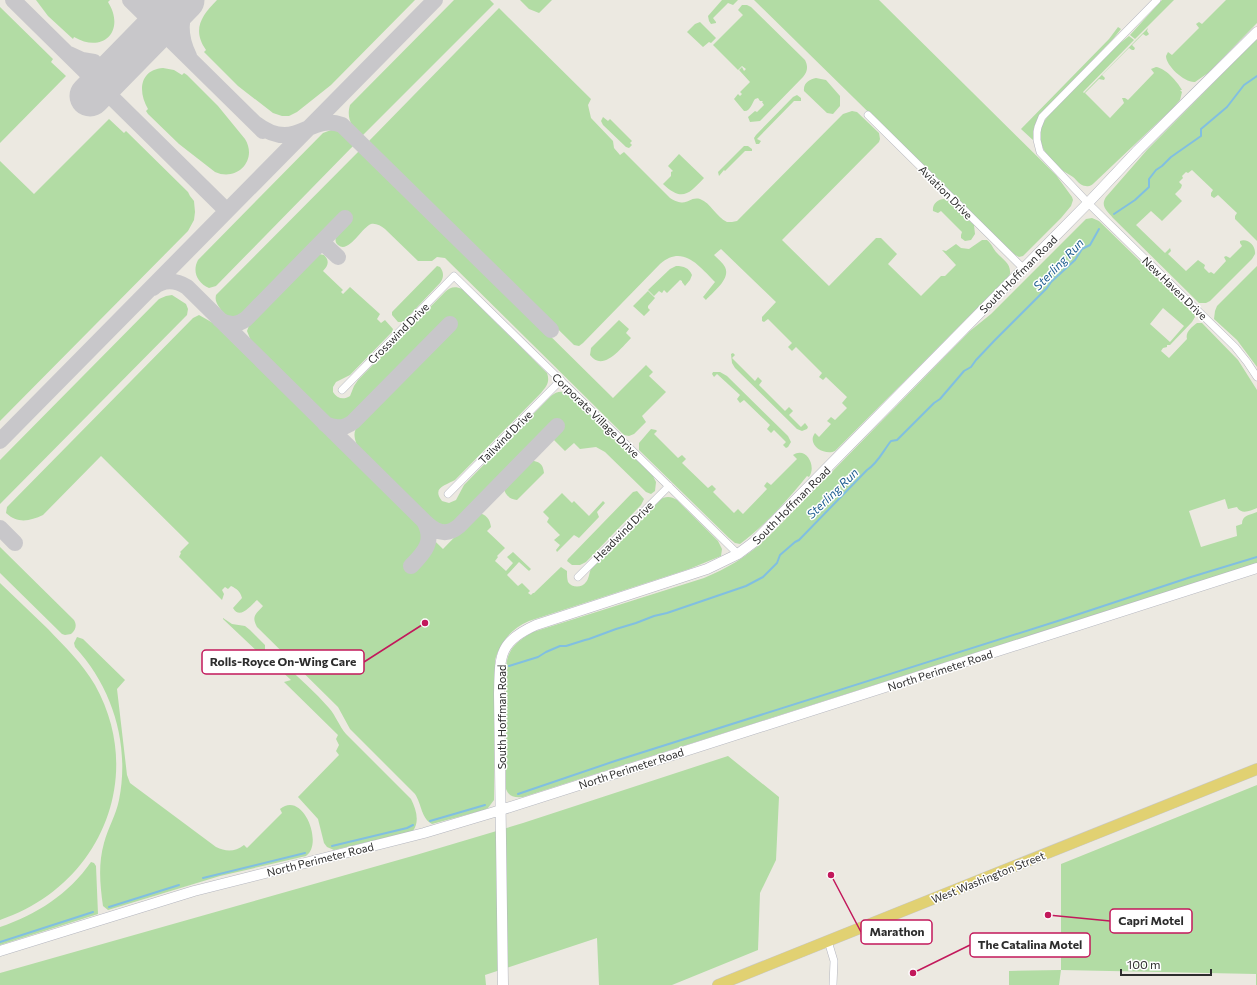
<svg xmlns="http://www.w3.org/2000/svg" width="1257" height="985" font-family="Commissioner,sans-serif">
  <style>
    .green { fill: #b2dca4; fill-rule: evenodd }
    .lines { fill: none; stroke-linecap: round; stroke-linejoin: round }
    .stream { stroke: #81bfe1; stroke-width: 2 }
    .taxiway { stroke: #c8c7ca; stroke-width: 16 }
    .runway { stroke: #c8c7ca; stroke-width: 41 }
    .street-casing { stroke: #b4b6bf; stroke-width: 8 }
    .secondary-casing { stroke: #b4b6bf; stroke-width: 11 }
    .primary-casing { stroke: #c8c8c8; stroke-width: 12 }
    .street { stroke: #fff; stroke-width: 7 }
    .secondary { stroke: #fff; stroke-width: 10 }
    .primary { stroke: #e1d172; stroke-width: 11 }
    .labels { text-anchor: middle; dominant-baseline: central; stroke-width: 3; stroke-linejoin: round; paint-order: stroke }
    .street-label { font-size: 11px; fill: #2d2d2d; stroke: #fff }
    .water-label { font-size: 12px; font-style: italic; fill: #1e5e90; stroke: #fff }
    .leader { fill: none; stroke: #c2185b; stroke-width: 1.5 }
    .callout-dot { fill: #c2185b; stroke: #fff; stroke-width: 1.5 }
    .callout { fill: #fff; stroke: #c2185b; stroke-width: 1.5 }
    .callout-label { font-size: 12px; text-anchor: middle; font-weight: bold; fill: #2d2d2d }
  </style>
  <rect width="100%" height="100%" fill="#ece9e1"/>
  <path class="green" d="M 36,0 L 110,0 L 108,2 C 126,31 103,54 74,37 L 73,39 L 48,16 Z
    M 217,0 L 415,0 L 331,85 L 297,112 L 289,116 L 282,116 L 273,113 L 238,86 L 204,52 L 206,50 C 192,30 201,16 217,0 Z
    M 454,0 L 490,0 L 494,4 L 362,136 C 352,127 346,119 350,105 Z
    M 520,0 L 552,0 L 539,13 L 529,9 Z
    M 722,0 L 738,0 L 733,5 L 728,3 L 713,18 L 716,22 L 716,23 L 711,24 L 709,21 L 708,16 Z
    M 754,0 L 879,0 L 1056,175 L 1072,197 L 1073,200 L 1071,206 L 1061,218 L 1023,256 L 1019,257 L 1012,253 Z
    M 1162,0 L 1174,0 L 1135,39 L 1130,35 Z
    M 1226,0 L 1257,0 L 1257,23 L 1208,73 L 1195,82 C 1185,83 1166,66 1166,56 L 1168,52 L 1172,55 L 1199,28 L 1196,24 L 1199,22 L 1202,24 Z
    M 742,5 L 747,5 L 751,7 L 805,60 C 808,66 808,71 803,77 L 760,121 L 750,122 L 748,117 L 755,111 L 757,112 L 764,105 L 762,102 L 763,101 L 760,101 L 758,98 L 755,99 C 752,103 750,112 744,111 L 734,99 L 738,94 L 740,96 L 742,94 L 740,92 L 750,82 L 739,70 L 742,67 L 744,71 L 746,69 L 742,66 L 738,70 L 713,45 L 743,15 L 738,10 Z
    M 0,7 L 53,59 L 51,62 L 66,76 L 0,143 Z
    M 499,8 L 591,99 L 588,105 L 591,118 L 613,141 L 614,148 L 620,155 L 624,152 L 670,198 C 688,209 688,196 700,199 C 711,203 716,217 727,222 L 732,222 L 737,221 L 843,114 L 852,111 L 857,112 L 879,133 L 880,139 L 879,142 L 782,240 L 829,286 L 876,238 L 881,238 L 897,254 L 888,264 L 921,296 L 941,276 L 945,276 L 956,265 L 942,250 L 946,251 L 956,244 L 961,248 L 969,249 L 982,240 L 987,240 C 992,244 993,249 997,253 C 1003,260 1011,263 1010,274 L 1008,277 L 835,451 C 825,456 806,445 815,433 L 819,437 L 831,424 L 827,421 L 831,417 L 835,420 L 847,408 L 842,403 L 847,397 L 826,377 L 823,380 L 819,377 L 822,373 L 796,347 L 792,351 L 788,347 L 792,343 L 768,319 L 764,322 L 762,321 L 762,317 L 776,302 L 721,249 L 714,255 C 718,259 723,263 725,267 C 731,279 713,292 706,300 L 703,297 L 715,282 C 699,266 683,244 660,264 L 583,343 L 579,346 L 574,345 L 368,142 Z
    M 700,22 L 716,38 L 711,43 L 709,42 L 703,47 L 687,32 L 695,24 Z
    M 1118,27 L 1121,29 L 1113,39 L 1042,112 C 1036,120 1031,131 1034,141 L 1021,129 L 1109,39 Z
    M 1148,28 L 1147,31 L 1149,34 L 1148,35 L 1146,36 L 1143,34 L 1132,45 L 1135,48 L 1134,50 L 1132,50 L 1129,48 L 1102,75 L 1105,78 L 1104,80 L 1099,79 L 1085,93 L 1110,118 L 1124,103 L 1122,98 L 1125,98 L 1128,100 L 1154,73 L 1151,69 L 1156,67 C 1165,68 1177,81 1182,90 L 1180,90 L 1182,92 L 1180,100 L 1172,109 L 1094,183 C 1092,185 1089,187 1086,186 C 1080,186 1077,180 1073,177 C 1069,174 1064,172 1060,169 C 1043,154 1031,135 1049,115 L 1119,44 L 1129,36 L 1134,40 L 1083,92 L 1084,93 Z
    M 1257,39 L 1257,241 L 1235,219 L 1235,216 L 1237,213 L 1218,195 L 1214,198 L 1211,196 L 1211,193 L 1213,190 L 1192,170 L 1188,173 L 1186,172 L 1182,176 L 1183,178 L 1179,182 L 1182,185 L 1181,188 L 1175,194 L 1182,201 L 1162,221 L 1151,211 L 1136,225 L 1165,253 L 1170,248 L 1171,251 L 1168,254 L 1186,271 L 1198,260 L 1205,265 L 1204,268 L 1209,273 L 1211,272 L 1214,274 L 1226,261 L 1224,257 L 1226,256 L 1230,258 L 1242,246 L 1240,243 L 1240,241 C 1248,238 1256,246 1255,254 L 1252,259 L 1210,301 L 1206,303 L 1199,303 L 1113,218 C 1107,211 1100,206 1106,197 L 1147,150 Z
    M 163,68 L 174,70 L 182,75 L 184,73 L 187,75 L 218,106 L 245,139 C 258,160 237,182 215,172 L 179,144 L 148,114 L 146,111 L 148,109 C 138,92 139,70 163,68 Z
    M 816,78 L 826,80 L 840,96 L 840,106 L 833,114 L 827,113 L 804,91 C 803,83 810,79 816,78 Z
    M 797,95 L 801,98 L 801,101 L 794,101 L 757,139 L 761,141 L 759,144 L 756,144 L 754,138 L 756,135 L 793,97 Z
    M 603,117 L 608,121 L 610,119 L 632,141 L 630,143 L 632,145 L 629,148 L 626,147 L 603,125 L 601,121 Z
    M 109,119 L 124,133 L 126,131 L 188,192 L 190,196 L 194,201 L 195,212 L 194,220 L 188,231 L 0,421 L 0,161 L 34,194 Z
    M 331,130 C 342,130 348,136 355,143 L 354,145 L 216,286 L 209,288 C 197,283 192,271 198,260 L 323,133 Z
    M 744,146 L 748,146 L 752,149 L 752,151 L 745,151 L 725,171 L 724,170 L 719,176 L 718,172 Z
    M 361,149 L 613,398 L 646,365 L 653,372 L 649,376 L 666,392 L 642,416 L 646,422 L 634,434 L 629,436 L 624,435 L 445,258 L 437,257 L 432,261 L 418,261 L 385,229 C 381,226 376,223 371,224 C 361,228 349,254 338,245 C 334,242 336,237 336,234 L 350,220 L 343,213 L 253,304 C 240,312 234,328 219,307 C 216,302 215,300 216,295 Z
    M 679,154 L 704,178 C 689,194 682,202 663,184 L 671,176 L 671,172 L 673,171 L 668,166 Z
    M 944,199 L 948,201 L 974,225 L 975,234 L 971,240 L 965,241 L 961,238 L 961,235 L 962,232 L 941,211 L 938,213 L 933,211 C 932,204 938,199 944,199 Z
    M 1092,218 L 1099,221 L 1194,314 L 1195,317 L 1192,322 L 1170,345 L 1167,345 L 1167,347 L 1163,348 L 1161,351 L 1169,358 L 1187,339 C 1185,332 1192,327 1197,323 L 1202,323 L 1238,360 L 1257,390 L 1257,508 C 1250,511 1241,515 1237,507 L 1228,509 L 1225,499 L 1189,511 L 1201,547 L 1237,536 L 1236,526 L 1242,524 C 1242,515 1250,515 1257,512 L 1257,563 L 523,797 C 515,798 509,797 506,789 L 506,669 C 507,649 516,642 533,632 L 704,578 C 730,567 751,554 771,534 L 970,331 L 991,314 L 1086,219 ZM 1163,308 L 1184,326 L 1170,342 L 1150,324 Z
    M 319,254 L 324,255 C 330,261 328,266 323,271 L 343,290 L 341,292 L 343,294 L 350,287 L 380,314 L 377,319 L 381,323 L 385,320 L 393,329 L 392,332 L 350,375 L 336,382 L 333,387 L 333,392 C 337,399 344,400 350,396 L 354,386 L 358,380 L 445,292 C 450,287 455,286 462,289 L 547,373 C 550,382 547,386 541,393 L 455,480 C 447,485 431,487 442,501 L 449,503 L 456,500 L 464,485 L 551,396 C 557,391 563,390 570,395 L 653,476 L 656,482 L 655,491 L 651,494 L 646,492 L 605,452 L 596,447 L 580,449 L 574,443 L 565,451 L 552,438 L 561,429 L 554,422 L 465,513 C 453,520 451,530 435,522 L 357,445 C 350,428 359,428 366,415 L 456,324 L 449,317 L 359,408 C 347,416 346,425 330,418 L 251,341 L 247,331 L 250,323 L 260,311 L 314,256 Z
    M 437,266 L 440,267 C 444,272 444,278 440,283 L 403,322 L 398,322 L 392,315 L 392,312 Z
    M 676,266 C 684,266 689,268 692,275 L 690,280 L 685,286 L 682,282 L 682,281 L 680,280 L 667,293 L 664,290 L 662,293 L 659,291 L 654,296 L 648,290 L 670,269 Z
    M 1257,266 L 1257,367 L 1237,340 L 1214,319 L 1215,311 L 1217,306 Z
    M 648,291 L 655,298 L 648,306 L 648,308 L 650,310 L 644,316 L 633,306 Z
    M 172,295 L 186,304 L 188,309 L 187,315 L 0,504 L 0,460 L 159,299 L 166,296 Z
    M 199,315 L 213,323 L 443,549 L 478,513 C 486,514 490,519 491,527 L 487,531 L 505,548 L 497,556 L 498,557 L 495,561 L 506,571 L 513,563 L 507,557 L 513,552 L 531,569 L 529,571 L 519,562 L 507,575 L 518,586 L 522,583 L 530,591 L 528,593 L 531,595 L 533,593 L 534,593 L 561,567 L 567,571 C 567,575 567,579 568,582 C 572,588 582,588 586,582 C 589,579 589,573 591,569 L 659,500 C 665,496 671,496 677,500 L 718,541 L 722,549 L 721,556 L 689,569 L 529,621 C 511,629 501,641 495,660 L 494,800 L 488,808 L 484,810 L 432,824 C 421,818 422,805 415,794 L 350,729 L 338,707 L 257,627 C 251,616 256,614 263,606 L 257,600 C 250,606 240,620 233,608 L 242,598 C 240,591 237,589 231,586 L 228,589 L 225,587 L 222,590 L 224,594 L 222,600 L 179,557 L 181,553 L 180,552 L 189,543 L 101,456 L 43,515 C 30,521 18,524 6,513 L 7,507 L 193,318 Z
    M 619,320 L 629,329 L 626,333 L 631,338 C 622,347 603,373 590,355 L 591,348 Z
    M 733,353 L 735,355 L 732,358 L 755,381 L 758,377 L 762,381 L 759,385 L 785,411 L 789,407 L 793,411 L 789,415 L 801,427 L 805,423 L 808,427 L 807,429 L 802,431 L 797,429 L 735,368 L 732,363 L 731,354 Z
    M 713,372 L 720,372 L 727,376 L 788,436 L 791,442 L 788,447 L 786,448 L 783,445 L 786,442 L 774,430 L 771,433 L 767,429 L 770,425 L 744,400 L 740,403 L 737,399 L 740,395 L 717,374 L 714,377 L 712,374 Z
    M 651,429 L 656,430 L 657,431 L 654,434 L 678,458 L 682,455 L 686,459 L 682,463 L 708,488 L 712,485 L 716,489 L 713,492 L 734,513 L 738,509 L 743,514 L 767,489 L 764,486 L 767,482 L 771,485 L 797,459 L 793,455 C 806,446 817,466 809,477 L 807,476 C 788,500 765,525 740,544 L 735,543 L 729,538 L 639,450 L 639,443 Z
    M 530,460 C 539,462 543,463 544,473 L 517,500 C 509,499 505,495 503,486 Z
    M 637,491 L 644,499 L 641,505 L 586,562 L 580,565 L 572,565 L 567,561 L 568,559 L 633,492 Z
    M 562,493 L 572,503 L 574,501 L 589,516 L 603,501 L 605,503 L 597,512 L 599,517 L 579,538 L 574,535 L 557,552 L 556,550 L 560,545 L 554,540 L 560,535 L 547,522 L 549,518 L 543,512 Z
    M 0,547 L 74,620 C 77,625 76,630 71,634 L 65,635 L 62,634 L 0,573 Z
    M 0,583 C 16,598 32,614 48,629 C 65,647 82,663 95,685 C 147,778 99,887 0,920 Z
    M 223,618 L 232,624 L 245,626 L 250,630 L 265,645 L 265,652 L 262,656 L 223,619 Z
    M 77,637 L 83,639 L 125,680 L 117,689 L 127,775 L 130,783 L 216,847 C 226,852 235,852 244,845 L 247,848 L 282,813 L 280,809 C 303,790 324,844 306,856 L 220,876 L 108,910 L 103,906 C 100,885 98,864 104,843 C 108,828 116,815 119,800 C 130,745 113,688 75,647 L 74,643 Z
    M 284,664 C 299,678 315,692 329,708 C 336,716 339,726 346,734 L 411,799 C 416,809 420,821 413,831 L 334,850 L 327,847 L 324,843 L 318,819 L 298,797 L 339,755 L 336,751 L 339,745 L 336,739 L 338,735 L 284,682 L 291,680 L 275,665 Z
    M 728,756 L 779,797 L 776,860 L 760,893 L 758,950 L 672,985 L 599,985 L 597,938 L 485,975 L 486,985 L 0,985 L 0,973 L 416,855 L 523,823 Z
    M 1257,785 L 1257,985 L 1256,985 L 1256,974 L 1061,970 L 1059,985 L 1009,985 L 1009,971 L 1061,970 L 1061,864 Z
    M 91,862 L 94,863 L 96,866 L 98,914 L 0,945 L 0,927 C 36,915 69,894 91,862 Z"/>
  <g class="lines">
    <path class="stream" d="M 1114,214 L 1135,200 L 1149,187 L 1149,179 L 1156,170 L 1162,166 L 1171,157 L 1201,136 L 1201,129 L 1227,107 L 1244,85 L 1257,76
      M 509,666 L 538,657 L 546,652 L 560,646 L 566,646 L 585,640 L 589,639 L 616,629 L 636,623 L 654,616 L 667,613 L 746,586 L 763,577 L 777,563 L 780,555 L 795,542 L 799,540 L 867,470 C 878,463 883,451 891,441 L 897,440 L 934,403 L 940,399 L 964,371 L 971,367 L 976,360 L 995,340 L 1047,288 L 1051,282 L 1075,260 L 1082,249 L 1090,245 L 1099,229
      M 518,794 L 615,761 L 1064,619 L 1191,577 L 1257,557
      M 430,821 L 485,805
      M 332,846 L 407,828 L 413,825
      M 203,878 L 305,853
      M 109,907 L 179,885
      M 0,942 L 93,912"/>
    <path class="taxiway" d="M 13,0 L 227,211
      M 130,0 L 263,131
      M 137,0 C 150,4 162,4 174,0
      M 189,0 C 179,18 180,38 189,56
      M 69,54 L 82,60 L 94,62
      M 255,123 C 297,155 308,112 342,125 L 551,330
      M 322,242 L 338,257
      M 153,288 C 163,279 176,280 187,287 L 424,521 C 435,532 446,537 459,526 L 557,426
      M 220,320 C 230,326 238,325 246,319 L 345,218
      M 325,424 C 335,429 344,429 353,422 L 450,324
      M 0,441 L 435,0
      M 0,528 L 15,543
      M 411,566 C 425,552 435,541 424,521"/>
    <path class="runway" d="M 90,96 L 184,0"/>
    <defs>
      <path id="street" d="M 1157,0 L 1042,117 L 1038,127 L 1037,132 L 1037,140 L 1040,152 L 1088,203 L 1235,347 L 1247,362 L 1257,377
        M 868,115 L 1024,269
        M 342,390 L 454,276 L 738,554
        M 448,494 L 561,380
        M 578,577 L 669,486
        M 828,941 L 834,961 L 833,985"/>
      <path id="secondary" d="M 0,951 L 194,891 L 424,833 L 501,810 L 1257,568
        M 503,985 L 499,694 C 500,656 498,642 536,625 L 707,569 L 738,554 L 754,542 L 1088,203 L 1138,150 L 1257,32"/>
      <path id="primary" d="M 718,985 L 1257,769"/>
    </defs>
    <use href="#street" class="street-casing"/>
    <use href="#secondary" class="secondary-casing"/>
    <use href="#primary" class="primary-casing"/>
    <use href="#street" class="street"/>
    <use href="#secondary" class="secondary"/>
    <use href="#primary" class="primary"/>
  </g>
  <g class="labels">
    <g class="street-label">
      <text transform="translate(946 192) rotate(45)">Aviation Drive</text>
      <text transform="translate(1018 274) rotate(-45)">South Hoffman Road</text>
      <text transform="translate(1175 288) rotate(44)">New Haven Drive</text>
      <text transform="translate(398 333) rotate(-45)">Crosswind Drive</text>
      <text transform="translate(596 415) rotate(44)">Corporate Village Drive</text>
      <text transform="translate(505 437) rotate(-45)">Tailwind Drive</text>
      <text transform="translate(791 505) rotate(-45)">South Hoffman Road</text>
      <text transform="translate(623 531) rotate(-45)">Headwind Drive</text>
      <text transform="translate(940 670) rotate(-18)">North Perimeter Road</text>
      <text transform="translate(501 717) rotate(-90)">South Hoffman Road</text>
      <text transform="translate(631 768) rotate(-18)">North Perimeter Road</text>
      <text transform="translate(320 859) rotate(-14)">North Perimeter Road</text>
      <text transform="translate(988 877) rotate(-22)">West Washington Street</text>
    </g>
    <g class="water-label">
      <text transform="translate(1058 264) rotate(-46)">Sterling Run</text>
      <text transform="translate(832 493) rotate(-44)">Sterling Run</text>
    </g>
  </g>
  <path class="leader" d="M425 623L364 662M1048 915L1110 921M831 875L861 932M913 973L970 945"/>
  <g class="callout-dot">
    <circle cx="425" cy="623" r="4"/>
    <circle cx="1048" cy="915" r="4"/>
    <circle cx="831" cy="875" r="4"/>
    <circle cx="913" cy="973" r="4"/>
  </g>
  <g class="callout">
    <rect x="202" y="650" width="162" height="24" rx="4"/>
    <rect x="1110" y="909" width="82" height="24" rx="4"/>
    <rect x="861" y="920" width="71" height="24" rx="4"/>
    <rect x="970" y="933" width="120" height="24" rx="4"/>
  </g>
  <g class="callout-label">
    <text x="283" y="666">Rolls-Royce On-Wing Care</text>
    <text x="1151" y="925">Capri Motel</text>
    <text x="897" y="936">Marathon</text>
    <text x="1030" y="949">The Catalina Motel</text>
  </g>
  <path d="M1121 969v6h90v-6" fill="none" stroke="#2d2d2d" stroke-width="2"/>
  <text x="1127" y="969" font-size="12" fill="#2d2d2d" stroke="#ffffff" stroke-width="3" paint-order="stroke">100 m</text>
</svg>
